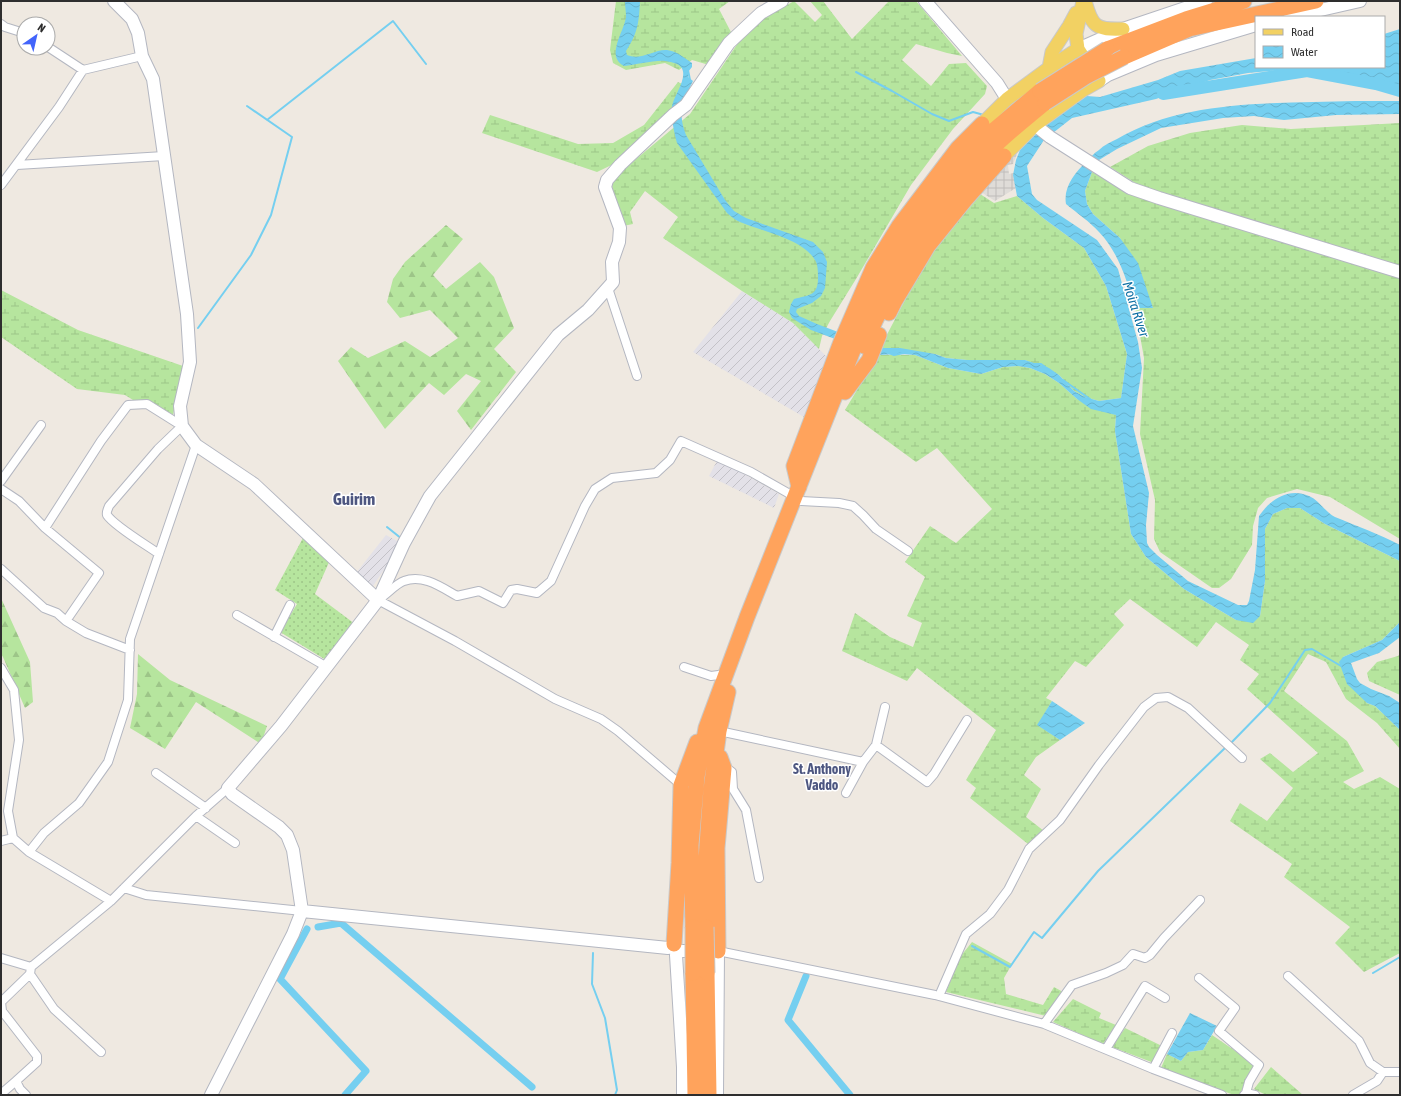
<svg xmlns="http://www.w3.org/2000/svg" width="1401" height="1096" font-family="'Asap Condensed',sans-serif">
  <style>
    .industrial { fill: url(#industrial-furrows) }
    .grass { fill: url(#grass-dots) }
    .forest { fill: url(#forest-firs) }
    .wetland { fill: url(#wetland-marsh) }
    .plaza { fill: url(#plaza-grid) }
    .water { fill: url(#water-waves) }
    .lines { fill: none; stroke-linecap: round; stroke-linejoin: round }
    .stream { stroke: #75cff0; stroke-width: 2 }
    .canal { stroke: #75cff0; stroke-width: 7 }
    .river { stroke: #75cff0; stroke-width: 12 }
    .street-casing { stroke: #b4b7c1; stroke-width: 10 }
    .secondary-casing { stroke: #b4b7c1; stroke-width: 14 }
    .primary-casing { stroke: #c9c9c9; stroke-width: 15 }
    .highway-casing { stroke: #c9c9c9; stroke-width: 17 }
    .street { stroke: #fff; stroke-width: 8 }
    .secondary { stroke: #fff; stroke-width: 12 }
    .primary { stroke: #f2d163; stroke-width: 13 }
    .highway { stroke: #ffa35c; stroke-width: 15 }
    .highway-bridge-casing { stroke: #c9c9c9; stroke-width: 17; stroke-linecap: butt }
    .highway-bridge { stroke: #ffa35c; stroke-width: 15 }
    .labels { text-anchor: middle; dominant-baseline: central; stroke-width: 3; stroke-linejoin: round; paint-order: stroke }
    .water-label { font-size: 14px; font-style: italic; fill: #0d6fa3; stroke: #fff }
    .neighbourhood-label { font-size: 14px; font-weight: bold; fill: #4d5680; stroke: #fff }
    .district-label { font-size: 17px; font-weight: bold; fill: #4d5680; stroke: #fff }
  </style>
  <defs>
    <pattern id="industrial-furrows" width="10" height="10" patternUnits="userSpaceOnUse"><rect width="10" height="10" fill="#e3e1e8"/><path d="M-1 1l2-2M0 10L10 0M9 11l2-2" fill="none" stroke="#c3c1c7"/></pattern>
    <pattern id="grass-dots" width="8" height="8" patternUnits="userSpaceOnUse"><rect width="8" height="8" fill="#b6e59e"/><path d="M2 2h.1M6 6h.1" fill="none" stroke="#9dc588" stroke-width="1.8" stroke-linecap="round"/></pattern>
    <pattern id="forest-firs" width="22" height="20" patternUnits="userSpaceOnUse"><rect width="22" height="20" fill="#b6e59e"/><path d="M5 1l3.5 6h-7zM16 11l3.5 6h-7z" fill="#9dc588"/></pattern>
    <pattern id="wetland-marsh" width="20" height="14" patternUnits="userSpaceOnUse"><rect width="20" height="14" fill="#b6e59e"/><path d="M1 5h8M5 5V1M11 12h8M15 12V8" fill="none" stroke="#9dc588"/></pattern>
    <pattern id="plaza-grid" width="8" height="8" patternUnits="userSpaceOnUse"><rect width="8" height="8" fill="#dfdcd8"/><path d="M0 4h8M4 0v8" fill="none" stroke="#c0bdba"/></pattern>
    <pattern id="water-waves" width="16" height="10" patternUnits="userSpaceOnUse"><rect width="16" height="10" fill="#75cff0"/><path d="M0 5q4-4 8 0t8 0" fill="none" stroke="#66b2ce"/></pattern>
  </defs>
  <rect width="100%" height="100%" fill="#efe9e1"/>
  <path class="industrial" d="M 742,291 L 793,323 L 832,362 L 809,420 L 693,352 Z
    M 718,459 L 779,494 L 774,508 L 709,476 Z
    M 386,535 L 399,542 L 393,556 L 373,586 L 356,573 Z"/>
  <path class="grass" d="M 304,536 L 330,560 L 315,594 L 355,624 L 326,660 L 280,632 L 297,604 L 275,590 Z"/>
  <path class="forest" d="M 446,225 L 463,239 L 433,275 L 446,289 L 480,262 L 494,277 L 514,328 L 494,349 L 516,372 L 471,430 L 457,411 L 481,381 L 466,374 L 444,395 L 429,383 L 385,429 L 338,361 L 351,347 L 368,358 L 405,341 L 430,357 L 458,338 L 430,310 L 400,318 L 387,302 L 393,279 L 405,262 Z
    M 1,598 L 30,662 L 33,702 L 25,708 L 3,657 L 1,654 Z
    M 138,654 L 170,680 L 267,726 L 261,744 L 196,702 L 165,749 L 130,728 L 137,694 Z"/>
  <path class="wetland" d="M 616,1 L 730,1 L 719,9 L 733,36 L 709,65 L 692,60 L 679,70 L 665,63 L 626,70 L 613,63 L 610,50 Z
    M 794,1 L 815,22 L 822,15 L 810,1 L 823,1 L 852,39 L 889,1 L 916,1 L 962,56 L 947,53 L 916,44 L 902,60 L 931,86 L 949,64 L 966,63 L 987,86 L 985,94 L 953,129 L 911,185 L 856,279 L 830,321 L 822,336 L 819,349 L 793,323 L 742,291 L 663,238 L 678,217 L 645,191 L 630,212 L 633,224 L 623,226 L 613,201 L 612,184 L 617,175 L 690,114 L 738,43 L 762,20 Z
    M 678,82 L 691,88 L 624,159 L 597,172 L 482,133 L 490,115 L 578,144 L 613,143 L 644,125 Z
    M 1400,123 L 1400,266 L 1140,186 L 1110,167 L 1148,146 L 1190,133 L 1242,125 L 1291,129 Z
    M 1092,172 L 1133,194 L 1400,277 L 1400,539 L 1330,497 L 1297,489 L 1267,498 L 1258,508 L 1253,526 L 1252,545 L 1231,579 L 1219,588 L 1212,588 L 1160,552 L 1154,539 L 1155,500 L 1140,434 L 1144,358 L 1135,308 L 1153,308 L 1120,238 L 1093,214 L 1087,204 L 1085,191 Z
    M 977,192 L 994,203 L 1017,196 L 1043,218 L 1084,248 L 1106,286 L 1127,354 L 1121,398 L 1099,401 L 1085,397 L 1074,391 L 1059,375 L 1025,360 L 967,360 L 946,358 L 935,354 L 880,348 L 929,254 Z
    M 1,290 L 78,330 L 183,366 L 173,415 L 149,400 L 133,400 L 125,395 L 77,389 L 1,337 Z
    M 878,355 L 915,355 L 948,368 L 981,374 L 1003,367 L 1018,366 L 1030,368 L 1045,374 L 1059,383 L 1077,399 L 1116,415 L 1115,431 L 1131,534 L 1146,557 L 1184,589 L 1236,620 L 1260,616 L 1265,581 L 1265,529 L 1273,514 L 1287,508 L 1300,508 L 1325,524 L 1400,561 L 1400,622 L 1382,640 L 1343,657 L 1367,703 L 1375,706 L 1400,730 L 1400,749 L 1377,723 L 1346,699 L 1326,662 L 1308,654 L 1284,691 L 1347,741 L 1364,771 L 1343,782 L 1354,789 L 1380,777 L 1400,789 L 1400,953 L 1364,972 L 1335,943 L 1350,927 L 1284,877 L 1292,864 L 1230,821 L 1240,803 L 1267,821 L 1293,788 L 1260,759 L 1270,753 L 1293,772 L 1318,753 L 1247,689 L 1259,674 L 1240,660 L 1249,645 L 1216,622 L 1197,647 L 1130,599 L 1114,614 L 1124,625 L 1086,667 L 1075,661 L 1046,698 L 1052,701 L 1038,725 L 1060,740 L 1036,757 L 1024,775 L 1041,789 L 1026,817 L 1044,831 L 1028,844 L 970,798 L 976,788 L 966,780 L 996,730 L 917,668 L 907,681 L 842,651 L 855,613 L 890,637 L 913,647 L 922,623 L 907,616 L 925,577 L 905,562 L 930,526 L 956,543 L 992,509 L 937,448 L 916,462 L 845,410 Z
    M 1400,654 L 1400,695 L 1369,681 L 1367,673 L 1377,662 L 1398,656 Z
    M 972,942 L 1012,964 L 1004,978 L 1006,994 L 1043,1005 L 1054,987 L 1063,992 L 1046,1016 L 946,992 L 960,957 Z
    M 1073,999 L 1101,1013 L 1099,1018 L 1116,1025 L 1103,1044 L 1053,1022 Z
    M 1125,1028 L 1162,1046 L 1154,1063 L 1112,1047 Z
    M 1212,1035 L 1256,1065 L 1239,1095 L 1234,1095 L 1161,1068 L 1167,1054 L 1181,1061 L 1188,1052 L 1203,1050 Z
    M 1271,1067 L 1303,1095 L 1266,1095 L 1254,1089 Z"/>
  <path class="plaza" d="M 1014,150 L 1017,154 L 1013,164 L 1008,165 L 1009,174 L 1013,173 L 1016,188 L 995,201 L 978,190 Z"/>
  <path class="water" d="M 625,1 L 640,1 C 639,22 638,33 626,51 L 627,55 C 641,61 654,49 667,50 C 677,51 684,58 692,63 L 692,67 L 688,72 L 688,77 L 693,81 C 683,101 677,112 686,135 L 725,200 L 734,211 L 746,218 L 813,242 L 823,252 L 827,262 L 825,288 L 821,296 L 812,303 L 797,309 L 796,312 L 799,316 L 817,324 L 880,348 L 900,348 L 935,354 L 946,358 L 967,360 L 1025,360 L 1049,368 L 1059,375 L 1074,391 L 1085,397 L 1099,401 L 1121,398 L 1127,354 L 1106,286 L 1084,248 L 1043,218 L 1017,196 L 1013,175 L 1016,160 L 1020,150 L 1047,123 L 1087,96 L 1100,97 L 1158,80 L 1180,71 L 1256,58 L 1256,67 L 1384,67 L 1384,34 L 1400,29 L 1400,94 L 1341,75 L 1304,68 L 1248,73 L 1210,80 L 1156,99 L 1072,118 L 1044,140 L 1027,166 L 1032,194 L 1037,200 L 1097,240 L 1118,269 L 1138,342 L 1142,368 L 1133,426 L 1149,493 L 1146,525 L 1147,543 L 1149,547 L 1157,555 L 1188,581 L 1238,605 L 1247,605 L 1249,601 L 1255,570 L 1259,516 C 1270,500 1288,487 1309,496 C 1319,500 1325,512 1335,517 C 1357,526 1379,534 1400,545 L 1400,561 L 1325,524 L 1300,508 L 1287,508 L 1273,514 L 1265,529 L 1265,581 L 1260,616 L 1253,623 L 1236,620 L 1184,589 L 1146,557 L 1131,534 L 1115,431 L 1116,415 L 1091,409 L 1077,399 L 1059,383 L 1045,374 L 1030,368 L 1018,366 L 1003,367 L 981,374 L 948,368 L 915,355 L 901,354 L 878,355 L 811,330 L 792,318 L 789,312 L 791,304 L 794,299 C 809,295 818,296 818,278 C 818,273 818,264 815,260 C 803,239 761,231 740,222 C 735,220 731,216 727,213 L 677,143 C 674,132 671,118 672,106 C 674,94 695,69 674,63 C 671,62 667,61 665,61 C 654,60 636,65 624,66 C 605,56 624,32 626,17 C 626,12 625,6 625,1 Z
    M 1355,101 L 1400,101 L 1400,114 L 1336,115 L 1284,120 L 1254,116 L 1223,118 L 1161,128 L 1117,149 L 1099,160 L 1092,172 L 1085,191 L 1087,204 L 1093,214 L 1120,238 L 1138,263 L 1153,308 L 1135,308 C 1127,281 1119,253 1099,232 C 1090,222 1077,213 1066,204 C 1063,187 1075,173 1086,162 C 1090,158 1094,153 1099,150 C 1104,145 1111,142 1117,139 C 1186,98 1278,104 1355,101 Z
    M 1400,622 L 1400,637 L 1379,653 L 1351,663 L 1357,679 L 1360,683 L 1371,689 L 1389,696 L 1400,703 L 1400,730 L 1375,706 L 1367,703 L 1347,684 L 1339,662 L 1343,657 L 1382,640 Z
    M 1052,701 L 1085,723 L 1060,740 L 1037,725 Z
    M 1190,1013 L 1217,1026 L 1203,1050 L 1188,1052 L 1181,1061 L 1167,1054 Z"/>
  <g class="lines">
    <path class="stream" d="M 688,70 L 690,80
      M 856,72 L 892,91 L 932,114 L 949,121 L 973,112 L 984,115
      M 267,120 L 393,21 L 426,64
      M 198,328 L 251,255 L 271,215 L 292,137 L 247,106
      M 889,353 L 894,355 L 904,353
      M 1034,364 L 1041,364 L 1048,369
      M 1063,380 L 1090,399
      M 387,527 L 402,539
      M 1230,744 L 1270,703 L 1305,650 L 1312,649 L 1341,666
      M 972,946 L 1010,967 L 1034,932 L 1042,938 L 1098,871 L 1226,747
      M 593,953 L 592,984 L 605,1018 L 617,1090 L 615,1095
      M 1373,973 L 1400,957"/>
    <path class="canal" d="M 318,927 L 341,923 L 532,1087
      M 307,929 L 280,979 L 366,1071 L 345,1095
      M 806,976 L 788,1020 L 850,1095"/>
    <path class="river" d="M 1163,94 L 1307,71 L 1376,84 L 1400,91"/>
    <defs>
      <path id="street" d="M 1,24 L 5,27 L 24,33
        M 48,47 L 83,70
        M 17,165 L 164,156
        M 1,185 L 59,107 L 83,70 L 142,56
        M 608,288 L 637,376
        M 1,481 L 41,425
        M 1,489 L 19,501 L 45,528 L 99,573 L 66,621
        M 801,501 L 839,503 L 853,506 L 863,515 L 876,529 L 908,551
        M 45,528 L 101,441 L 128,405 L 147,404 L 182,426 L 158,449 L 109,506 C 108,509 106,512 107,515 C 114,526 148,546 159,554
        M 1,569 L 44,608 L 57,613 L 66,621 L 86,633 L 130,650
        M 237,615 L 327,667
        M 274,637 L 290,605
        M 684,667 L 711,676 L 726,674
        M 1,668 L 14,690 L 19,740 L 8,811 L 13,838 L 29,852 L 111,901
        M 719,731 L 863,762 L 846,793
        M 876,745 L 927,782 L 934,774 L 967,720
        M 863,762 L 876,745 L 885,707
        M 724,766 L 732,772 L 733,789 L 746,810 L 759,878
        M 156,773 L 206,808
        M 681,785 L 618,731 L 601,719 L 555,699 L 455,641 L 378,600 C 386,595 397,583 404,581 C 423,574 441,587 457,596 L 479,591 L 503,603 L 511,590 L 517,589 L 537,593 L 551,581 L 585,506 L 595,489 L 612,478 L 656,473 L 670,460 L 681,441 L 751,472 L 795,497
        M 196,816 L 235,843
        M 1,841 L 13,838
        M 29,852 L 44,833 L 79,803 L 108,762 L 128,700 L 130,639 L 196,445
        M 124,888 L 146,895 L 302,911
        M 718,951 L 935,995 L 1044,1024 L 1153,1069 L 1222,1095
        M 1,958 L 31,967 L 111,901 L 196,816 L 228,788
        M 30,974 L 54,1009 L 101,1052
        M 1288,976 L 1359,1041 L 1370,1063 L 1383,1072 L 1400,1072
        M 1199,978 L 1235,1008 L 1219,1031 L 1259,1065 L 1249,1082 L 1246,1093
        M 939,996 L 966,934 L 990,914 L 1008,890 L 1029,849 L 1060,820 L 1099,765 L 1144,707 L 1156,698 L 1168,697 L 1188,708 L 1242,758
        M 1044,1024 L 1072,985 L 1106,973 L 1123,965 L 1133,954 L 1145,958 L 1150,955 L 1164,938 L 1200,900
        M 1106,1049 L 1145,986 L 1165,998
        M 1153,1069 L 1172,1033
        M 1,1094 L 16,1081
        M 26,1095 L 20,1089 L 16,1081 L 37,1062 L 37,1056 L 2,1011 L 1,1002 L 30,974 L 31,967
        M 1244,1095 L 1246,1093 L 1255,1095
        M 1353,1095 L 1377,1081 L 1383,1072"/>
      <path id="secondary" d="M 114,1 L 132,19 L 138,33 L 142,56 L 153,79 L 187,314 L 190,362 L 180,406 L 182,426 L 196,445 L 254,484 L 378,600
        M 925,1 L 997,83 L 1007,99
        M 1290,17 L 1360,1
        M 1078,49 L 1123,29 L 1206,1
        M 1099,81 L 1108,75 L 1156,55 L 1256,25
        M 1035,125 L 1050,137 L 1130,188 L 1159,198 L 1400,272
        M 302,911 L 668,948
        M 679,951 L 718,951 L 717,1095
        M 676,955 L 683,1067 L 683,1095
        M 211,1095 L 293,934 L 302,911 L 293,850 L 287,835 L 279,827 L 232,794 L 228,788 L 281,726 L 378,600 L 404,543 L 430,496 L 558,335 L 588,310 L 613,282 L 612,262 L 619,242 L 620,228 L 605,187 L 607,180 L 620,165 L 673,115 L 686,105 L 729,43 L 761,13 L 782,1"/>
      <path id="primary" d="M 1085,1 C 1092,27 1096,30 1123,29
        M 1051,72 L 1049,68 L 1052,52 L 1069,26 L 1076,13
        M 982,124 L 1007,99 L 1049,68 L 1078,49
        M 1004,156 L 1035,125 L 1083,90 L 1099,81 L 1078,49 L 1076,34 L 1083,1"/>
      <path id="highway" d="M 1107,49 L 1186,19 L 1244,1
        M 1124,57 L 1189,29 L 1316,1
        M 889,313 L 895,301 L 928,246 L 966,199 L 1004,156
        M 864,346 C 894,275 934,209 988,153 C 1005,135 1026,119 1045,103
        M 845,392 L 869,360 L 879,335
        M 799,487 L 794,466 L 841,342 L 873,268 L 899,226 L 958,148 L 982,124
        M 693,927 L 691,845 L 697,777 L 706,728 L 747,617 L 879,285 L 898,251 L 937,191 L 982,140 L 1040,91
        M 706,927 L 705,874 L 711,789 L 719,731 L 728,692
        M 674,944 L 679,863 L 681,785 L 697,742
        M 718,951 L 717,848 L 724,768 L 720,757
        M 693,973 L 695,1095
        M 707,973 L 709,1095"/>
    </defs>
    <use href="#street" class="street-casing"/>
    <use href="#secondary" class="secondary-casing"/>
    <use href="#primary" class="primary-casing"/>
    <use href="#highway" class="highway-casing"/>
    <use href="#street" class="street"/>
    <use href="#secondary" class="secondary"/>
    <use href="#primary" class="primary"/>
    <use href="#highway" class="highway"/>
    <defs>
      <path id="highway-bridge" d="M 1040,91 L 1107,49
        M 1045,103 L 1087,76 L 1124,57
        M 706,927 L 707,973
        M 693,973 L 693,927"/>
    </defs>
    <use href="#highway-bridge" class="highway-bridge-casing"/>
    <use href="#highway-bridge" class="highway-bridge"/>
  </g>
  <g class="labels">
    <g class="water-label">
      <text transform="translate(1136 309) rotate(72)">Moira River</text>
    </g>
    <g class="neighbourhood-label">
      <text x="822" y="769">St. Anthony<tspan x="822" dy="16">Vaddo</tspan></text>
    </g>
    <g class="district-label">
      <text x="354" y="499">Guirim</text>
    </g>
  </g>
  <rect width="1401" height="1096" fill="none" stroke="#2e2e2e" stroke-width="4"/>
  <rect x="1255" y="16" width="130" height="52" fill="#ffffff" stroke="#ababab"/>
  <rect x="1263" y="29" width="20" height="6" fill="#f2d163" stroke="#ababab"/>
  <text x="1291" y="36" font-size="12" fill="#2e2e2e">Road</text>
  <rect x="1263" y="46" width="20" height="12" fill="url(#water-waves)" stroke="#ababab"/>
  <text x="1291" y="56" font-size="12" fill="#2e2e2e">Water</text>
  <g transform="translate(36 36) rotate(34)"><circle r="19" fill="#ffffff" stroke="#ababab"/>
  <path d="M0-3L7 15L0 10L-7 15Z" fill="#4264fb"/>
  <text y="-6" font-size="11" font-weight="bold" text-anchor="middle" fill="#2e2e2e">N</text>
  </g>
</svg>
